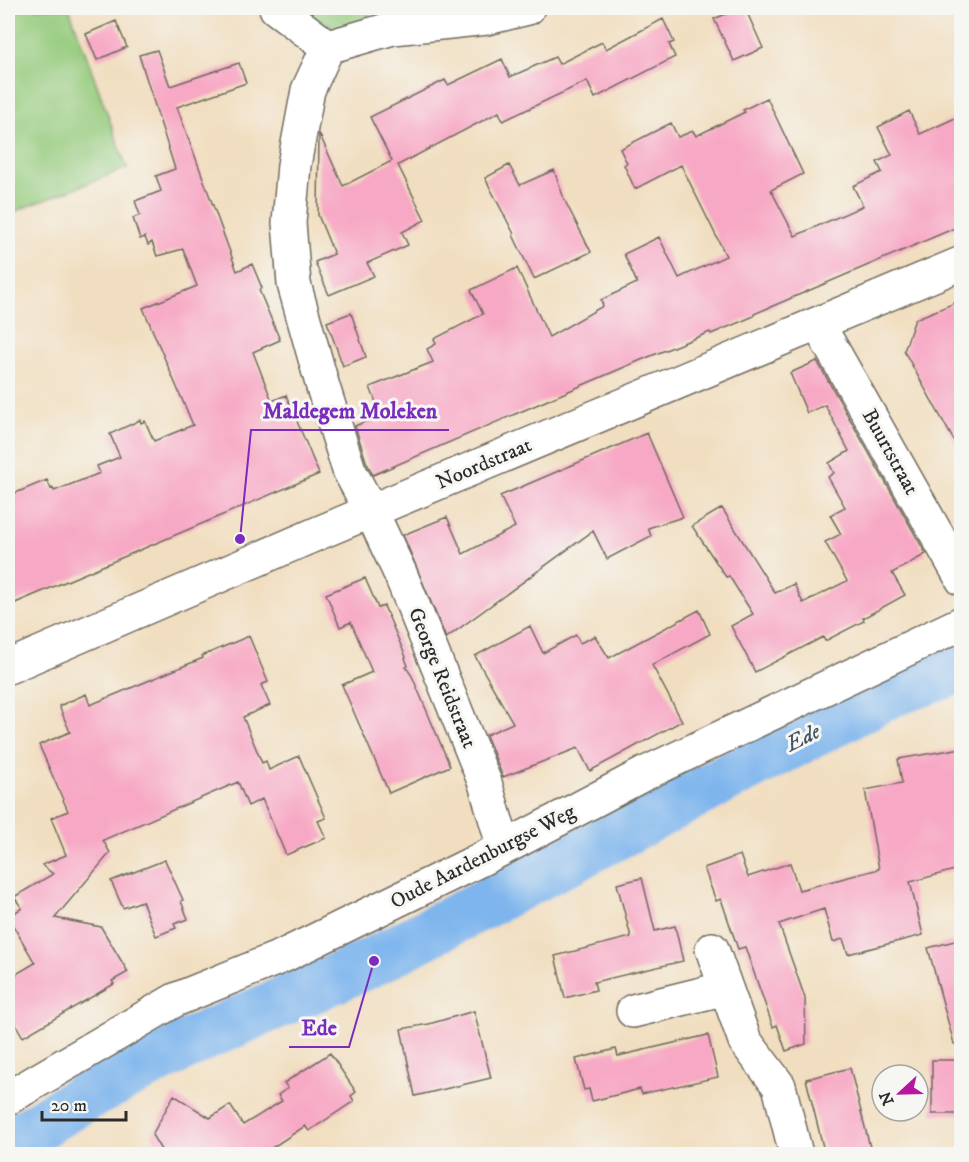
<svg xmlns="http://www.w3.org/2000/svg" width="969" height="1162" font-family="'IM FELL DW Pica',serif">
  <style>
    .green { fill: #94ca7c; stroke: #607a54; stroke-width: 1.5 }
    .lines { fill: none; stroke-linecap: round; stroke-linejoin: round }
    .river { stroke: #7eb5ed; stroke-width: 50 }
    .building { fill: #f7a8c4 }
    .minor-casing { stroke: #706a5f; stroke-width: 36 }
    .minor { stroke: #fff; stroke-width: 33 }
    .labels { text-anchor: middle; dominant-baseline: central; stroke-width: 6; stroke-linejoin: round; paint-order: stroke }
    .street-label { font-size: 21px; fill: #2b2b2b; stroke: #f6f6f2 }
    .water-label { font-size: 22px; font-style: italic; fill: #445465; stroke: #f6f6f2 }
    .leader { fill: none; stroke: #7b2cbf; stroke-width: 2 }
    .callout-dot { fill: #7b2cbf; stroke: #f6f6f2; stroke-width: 2 }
    .callout-label { font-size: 22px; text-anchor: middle; font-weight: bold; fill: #7b2cbf; stroke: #f6f6f2; stroke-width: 6; stroke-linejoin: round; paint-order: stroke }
  </style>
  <rect width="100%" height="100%" fill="#f6f6f2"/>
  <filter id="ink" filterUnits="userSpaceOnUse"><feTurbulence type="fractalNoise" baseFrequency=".0167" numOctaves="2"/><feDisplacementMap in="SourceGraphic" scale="12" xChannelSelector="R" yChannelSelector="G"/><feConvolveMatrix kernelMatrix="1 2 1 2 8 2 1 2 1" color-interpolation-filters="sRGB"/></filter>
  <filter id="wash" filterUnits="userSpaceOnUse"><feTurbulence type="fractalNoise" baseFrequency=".008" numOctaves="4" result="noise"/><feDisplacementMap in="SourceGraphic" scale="24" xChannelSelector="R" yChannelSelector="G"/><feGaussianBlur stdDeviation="1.35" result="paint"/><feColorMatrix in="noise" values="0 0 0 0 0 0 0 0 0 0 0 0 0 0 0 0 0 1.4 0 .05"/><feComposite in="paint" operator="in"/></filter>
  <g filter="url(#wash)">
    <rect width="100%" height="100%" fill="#f1dec0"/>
    <path class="green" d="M 8,8 L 69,8 L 127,168 L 8,214 Z
      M 292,8 L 374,8 C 351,41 319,24 292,8 Z"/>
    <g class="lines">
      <path class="river" d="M 8,1144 L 83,1098 L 200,1038 L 374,961 L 890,693 L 962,668"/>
    </g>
    <g id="blocks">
      <path class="building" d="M 740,8 L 745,8 L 763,48 L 734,61 L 714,19 Z
        M 663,19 L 674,42 L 669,44 L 675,57 L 595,98 L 587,81 L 503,121 L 499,112 L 398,165 L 425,220 L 402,232 L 408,245 L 367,263 L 374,276 L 329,295 L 315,262 L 334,254 L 318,215 L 319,133 L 343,186 L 392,161 L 370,117 L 445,80 L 448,85 L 502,59 L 510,77 L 555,57 L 559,64 L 602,42 L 606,49 Z
        M 116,21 L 127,47 L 97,60 L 86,34 Z
        M 157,50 L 170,86 L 239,63 L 246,83 L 177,107 L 237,271 L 252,264 L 262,288 L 259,290 L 280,340 L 253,352 L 272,401 L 286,395 L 319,474 L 8,606 L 8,496 L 47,480 L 51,489 L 53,488 L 54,491 L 100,473 L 97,466 L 120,457 L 110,434 L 140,420 L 141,423 L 145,421 L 154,441 L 193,425 L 143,308 L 197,286 L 183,249 L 157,256 L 152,242 L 148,245 L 145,237 L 140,239 L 133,218 L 140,215 L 135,201 L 161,191 L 156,176 L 175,169 L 139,55 Z
        M 767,98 L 803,174 L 771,190 L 795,236 L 863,206 L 853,186 L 882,172 L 877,162 L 892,155 L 878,127 L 909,111 L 920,134 L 962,115 L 962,225 L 754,314 L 754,316 L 740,322 L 711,334 L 710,332 L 641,360 L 373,475 L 366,461 L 355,426 L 381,415 L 370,387 L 433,362 L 427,349 L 436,344 L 434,339 L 483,314 L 471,290 L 517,268 L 549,337 L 603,306 L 601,300 L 637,283 L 624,254 L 659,237 L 679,278 L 726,256 L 681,165 L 635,189 L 624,165 L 627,163 L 620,149 L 671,123 L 678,137 L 693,131 L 696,136 L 745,112 L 743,110 Z
        M 509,165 L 520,185 L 554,170 L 564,199 L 591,252 L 534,279 L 513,235 L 514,234 L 485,178 Z
        M 962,300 L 962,455 L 904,351 L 915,319 Z
        M 351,313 L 366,357 L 343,366 L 327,322 Z
        M 817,361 L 926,554 L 892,573 L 905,595 L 863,618 L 864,621 L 825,641 L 823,637 L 755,672 L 731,626 L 753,614 L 729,576 L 726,577 L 692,526 L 722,508 L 775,593 L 794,584 L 803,603 L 847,581 L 825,542 L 841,534 L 830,515 L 845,507 L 828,477 L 834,473 L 829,463 L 849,451 L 825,405 L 807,413 L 790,373 Z
        M 647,433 L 683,517 L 648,528 L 651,536 L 607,559 L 593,531 L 446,638 L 403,535 L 447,517 L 463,554 L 515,527 L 500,496 Z
        M 365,578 L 378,608 L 384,606 L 406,657 L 405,658 L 408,666 L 406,667 L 412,676 L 450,766 L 389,793 L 342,685 L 372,672 L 351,622 L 340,627 L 326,594 Z
        M 699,610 L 710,634 L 652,665 L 682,721 L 590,771 L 578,748 L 503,777 L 486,735 L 513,723 L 475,656 L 530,626 L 543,653 L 576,635 L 580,643 L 595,636 L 609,658 Z
        M 249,636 L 268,682 L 261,685 L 270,705 L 243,717 L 262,763 L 266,761 L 269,770 L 299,756 L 326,818 L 318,821 L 326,838 L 286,855 L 262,799 L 248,806 L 238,782 L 103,840 L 110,853 L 55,918 L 101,927 L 128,972 L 112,981 L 114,984 L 23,1037 L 8,1011 L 8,979 L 35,963 L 8,917 L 22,908 L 14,897 L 53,874 L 42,865 L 66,855 L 51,818 L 68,811 L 39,745 L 70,732 L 59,706 L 86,694 L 90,705 L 203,658 L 202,656 Z
        M 962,748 L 962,868 L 910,882 L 923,935 L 848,954 L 843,939 L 833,942 L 824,909 L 779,924 L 805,998 L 806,1044 L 786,1051 L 777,1025 L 773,1027 L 745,947 L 738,949 L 721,899 L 716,901 L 704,868 L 740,855 L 748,877 L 790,863 L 799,890 L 879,869 L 865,790 L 902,783 L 898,759 Z
        M 165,860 L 183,900 L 181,901 L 188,919 L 174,924 L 176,928 L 156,936 L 142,901 L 123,908 L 111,881 Z
        M 642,878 L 655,931 L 675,926 L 683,961 L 594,982 L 596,990 L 565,998 L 555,956 L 631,937 L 617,884 Z
        M 962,939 L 962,1043 L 954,1044 L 928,948 Z
        M 474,1011 L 491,1078 L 415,1096 L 401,1029 L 429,1024 Z
        M 708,1035 L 718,1077 L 642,1094 L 640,1089 L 592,1101 L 589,1089 L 584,1090 L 576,1059 L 616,1049 L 618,1056 Z
        M 330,1053 L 356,1092 L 351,1096 L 354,1101 L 309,1131 L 305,1126 L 261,1155 L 164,1155 L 152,1135 L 174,1095 L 210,1118 L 230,1105 L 243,1125 L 282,1101 L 278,1095 L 288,1088 L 284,1083 Z
        M 932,1060 L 962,1060 L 962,1114 L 932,1114 Z
        M 850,1068 L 872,1155 L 825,1155 L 806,1079 Z"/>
    </g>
  </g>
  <g filter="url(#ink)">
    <use href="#blocks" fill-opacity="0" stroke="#706a5f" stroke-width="1.5"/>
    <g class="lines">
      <defs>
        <path id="minor" d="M 276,8 L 328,47 L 308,90 L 294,165 L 289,223 L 294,284 L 323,387 L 349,470 L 371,511 L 400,573 L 485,783 L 504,848
          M 328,47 L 393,28 L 487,18 L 528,8
          M 818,324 L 962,579
          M 8,667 L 321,532 L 962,263
          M 712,949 L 745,1041 L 779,1086 L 796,1154
          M 633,1011 L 726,988
          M 8,1098 L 175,1000 L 283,956 L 504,848 L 644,774 L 962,623"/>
      </defs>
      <use href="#minor" class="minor-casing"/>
      <use href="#minor" class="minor"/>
    </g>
  </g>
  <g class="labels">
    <g class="street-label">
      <text transform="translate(890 452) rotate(61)">Buurtstraat</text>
      <text transform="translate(484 464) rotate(-23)">Noordstraat</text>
      <text transform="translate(442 678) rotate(68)">George Reidstraat</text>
      <text transform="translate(483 857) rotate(-27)">Oude Aardenburgse Weg</text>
    </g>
    <g class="water-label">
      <text transform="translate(803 738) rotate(-27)">Ede</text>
    </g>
  </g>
  <path class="leader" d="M240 539L251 430H449M374 961L349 1047H289"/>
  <g class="callout-dot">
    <circle cx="240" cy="539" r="6"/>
    <circle cx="374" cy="961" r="6"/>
  </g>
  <g class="callout-label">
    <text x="350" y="418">Maldegem Moleken</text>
    <text x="319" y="1035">Ede</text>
  </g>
  <rect width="969" height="1162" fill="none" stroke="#f6f6f2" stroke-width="30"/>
  <g transform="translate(900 1093) rotate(248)"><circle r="28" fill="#f6f6f2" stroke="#a5a5a2" stroke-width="1.5"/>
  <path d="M0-4.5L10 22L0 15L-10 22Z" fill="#b5179e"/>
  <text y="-9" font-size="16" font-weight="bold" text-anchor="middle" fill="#2b2b2b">N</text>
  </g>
  <path d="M42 1111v9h84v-9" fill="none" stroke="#2b2b2b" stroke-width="3"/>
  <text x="51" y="1111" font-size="18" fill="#2b2b2b" stroke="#f6f6f2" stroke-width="4.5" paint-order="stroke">20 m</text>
</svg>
